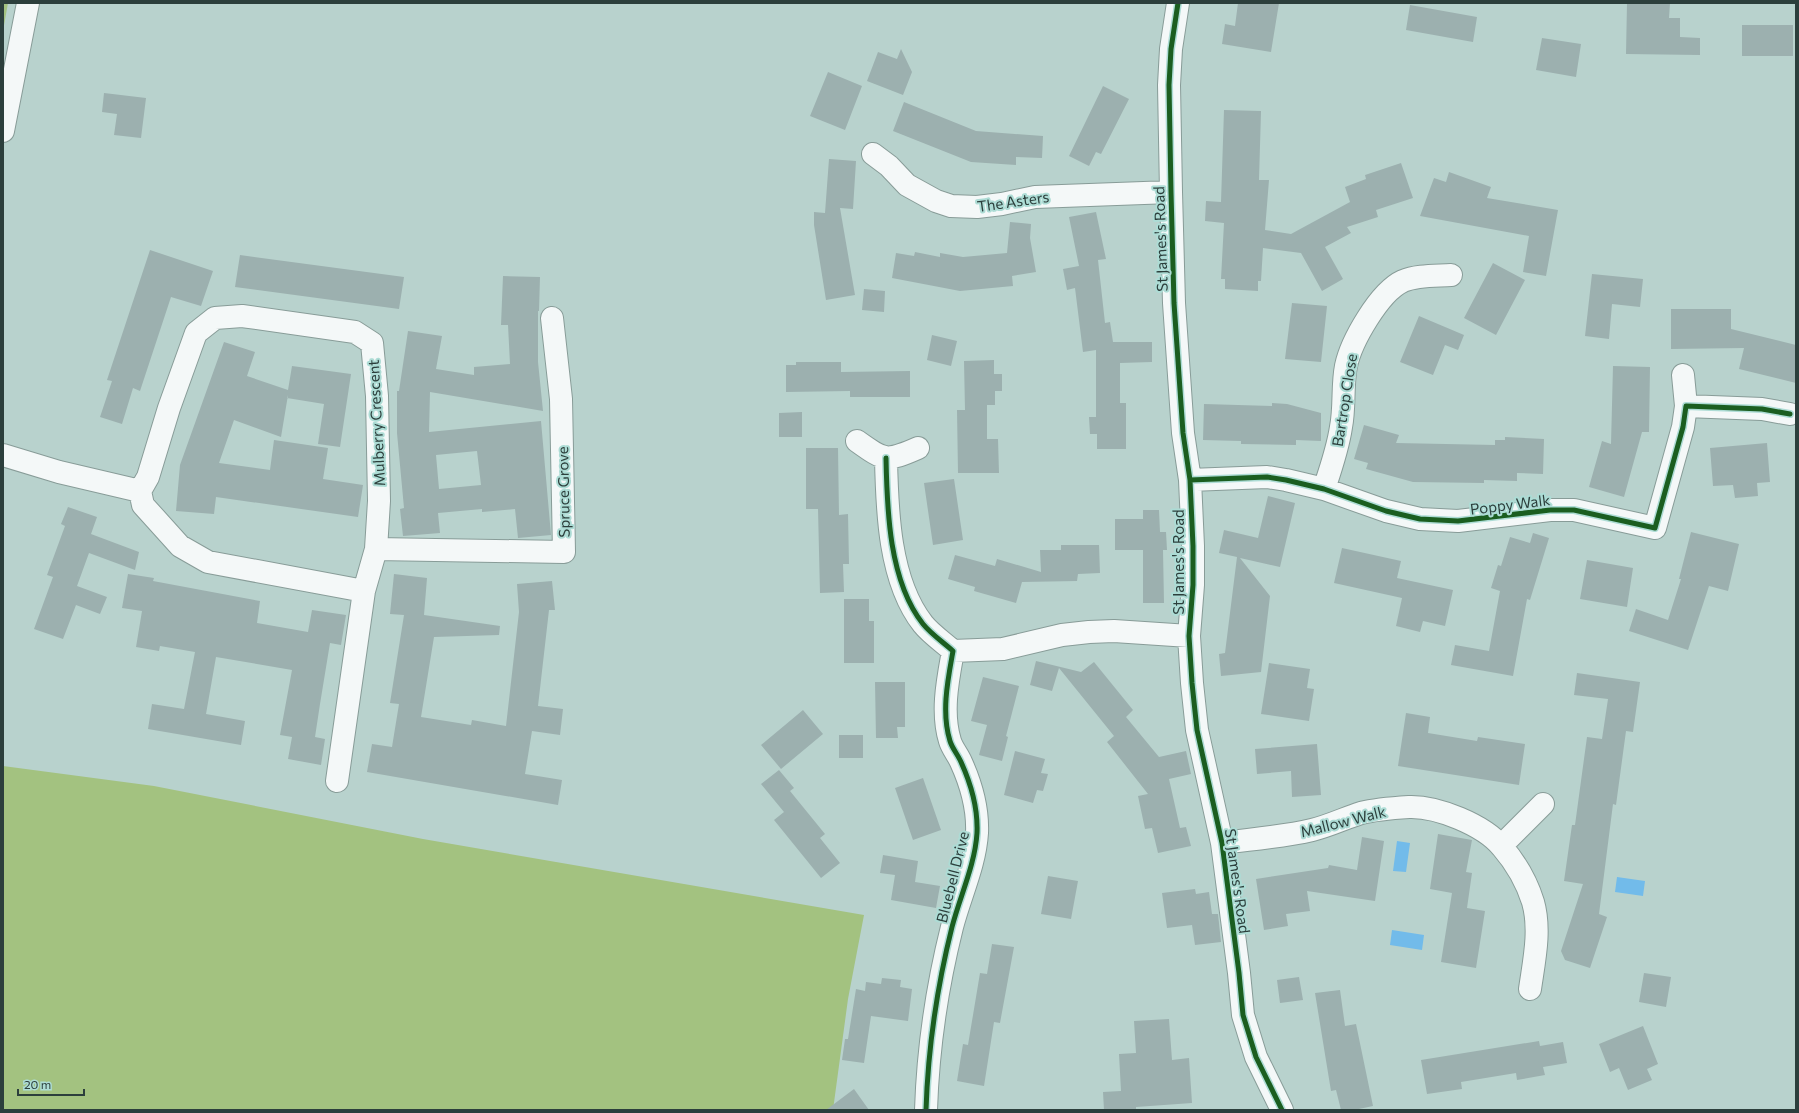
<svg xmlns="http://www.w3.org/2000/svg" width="1799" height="1113" font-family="Commissioner,sans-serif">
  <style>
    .green { fill: #a3c280 }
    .water { fill: #72bbea }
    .building { fill: #9cb0af; fill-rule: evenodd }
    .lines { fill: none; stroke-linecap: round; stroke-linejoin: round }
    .minor-casing { stroke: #889c98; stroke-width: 24 }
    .major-casing { stroke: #889c98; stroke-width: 24 }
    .minor { stroke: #f4f8f8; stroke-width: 22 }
    .major { stroke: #f4f8f8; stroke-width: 22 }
    .cycleway-casing { stroke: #addcd5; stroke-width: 8 }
    .cycleway { stroke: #1b5e20; stroke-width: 5 }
    .labels { text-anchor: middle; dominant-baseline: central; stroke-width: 4; stroke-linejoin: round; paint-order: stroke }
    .street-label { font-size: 15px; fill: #2c3f3c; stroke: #addcd5 }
  </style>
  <rect width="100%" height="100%" fill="#b8d2cd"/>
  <path class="green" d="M 3,3 L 8,3 L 3,31 Z
    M 3,766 L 154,786 L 423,839 L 864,915 L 848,999 L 833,1110 L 3,1110 Z"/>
  <path class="water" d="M 1397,841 L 1410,843 L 1406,872 L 1393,871 Z
    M 1617,877 L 1645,881 L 1643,896 L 1615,892 Z
    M 1392,930 L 1424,935 L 1422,950 L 1390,945 Z"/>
  <path class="building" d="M 1238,3 L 1279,3 L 1271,52 L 1222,44 L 1225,24 L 1235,26 Z
    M 1627,3 L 1670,3 L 1669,18 L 1680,18 L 1680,37 L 1700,38 L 1700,55 L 1626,54 Z
    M 1410,5 L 1477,17 L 1473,42 L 1406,30 Z
    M 1742,25 L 1793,25 L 1793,56 L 1742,56 Z
    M 1542,38 L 1581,44 L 1576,77 L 1536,70 Z
    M 901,49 L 912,72 L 903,95 L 867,81 L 878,52 L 897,59 Z
    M 828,72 L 862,86 L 845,130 L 810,116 Z
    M 1103,86 L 1129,99 L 1101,154 L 1096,152 L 1089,166 L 1069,156 Z
    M 104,93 L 146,98 L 141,138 L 114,135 L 117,114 L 102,112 Z
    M 904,102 L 976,131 L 1043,136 L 1042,158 L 1016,157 L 1016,165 L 971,162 L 893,131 Z
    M 1224,110 L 1261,111 L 1259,180 L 1269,180 L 1265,230 L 1291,234 L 1350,202 L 1345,187 L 1366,179 L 1365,175 L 1401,163 L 1413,198 L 1376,210 L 1378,217 L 1347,227 L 1351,233 L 1325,247 L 1343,279 L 1322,291 L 1301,253 L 1263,248 L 1261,281 L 1258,281 L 1258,291 L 1225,289 L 1225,279 L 1221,279 L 1224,223 L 1205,221 L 1206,201 L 1221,202 Z
    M 829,159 L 856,161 L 853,209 L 840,208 L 855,295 L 826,300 L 814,225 L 814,212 L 825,213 Z
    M 1449,172 L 1491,187 L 1487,198 L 1558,210 L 1546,276 L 1523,272 L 1529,236 L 1420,216 L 1434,178 L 1446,182 Z
    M 1096,212 L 1106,259 L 1098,260 L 1105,323 L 1110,322 L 1113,342 L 1152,342 L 1152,362 L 1120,363 L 1120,403 L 1126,403 L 1126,449 L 1097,449 L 1097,434 L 1090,434 L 1089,417 L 1096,417 L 1096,350 L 1083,352 L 1075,288 L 1067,290 L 1063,269 L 1079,266 L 1069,217 Z
    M 1010,222 L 1031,224 L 1030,238 L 1036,272 L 1012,276 L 1013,286 L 960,291 L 892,278 L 896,253 L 914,256 L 915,252 L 940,257 L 940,253 L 963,257 L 1007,253 Z
    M 150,250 L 213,271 L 201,306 L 171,297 L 140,391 L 133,388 L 122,424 L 100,417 L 112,381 L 107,380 Z
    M 240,255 L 404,277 L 399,309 L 235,287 Z
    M 1493,263 L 1525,280 L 1496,335 L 1464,318 Z
    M 1592,274 L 1643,279 L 1640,307 L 1612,304 L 1609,339 L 1585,336 Z
    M 503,276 L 540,277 L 539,311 L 538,311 L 538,362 L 543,411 L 430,392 L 429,432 L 541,421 L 551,535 L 518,538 L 515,509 L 482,512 L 482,509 L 438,513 L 440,533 L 403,536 L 400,509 L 404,508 L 397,433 L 397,391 L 399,391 L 408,331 L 442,336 L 436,369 L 474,375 L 474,367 L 510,364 L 508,325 L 501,325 ZM 477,451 L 481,485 L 439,489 L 436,455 Z
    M 864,289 L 885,291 L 884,312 L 862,310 Z
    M 1292,303 L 1327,306 L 1321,362 L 1285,359 Z
    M 1671,309 L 1731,309 L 1731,329 L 1796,345 L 1796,383 L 1739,369 L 1744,348 L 1671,349 Z
    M 1419,316 L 1464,335 L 1458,350 L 1445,345 L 1433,375 L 1400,362 Z
    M 932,335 L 957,341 L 951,366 L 927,360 Z
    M 224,342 L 255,352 L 247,376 L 288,390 L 292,366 L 351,374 L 340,447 L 318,444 L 324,404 L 287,398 L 288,395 L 281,437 L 234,420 L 219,463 L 270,470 L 274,440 L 328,448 L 323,479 L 363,485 L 358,517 L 216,497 L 214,514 L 176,511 L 180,465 Z
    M 994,360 L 994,374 L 1002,374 L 1002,391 L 995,391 L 995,405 L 987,405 L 987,439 L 998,439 L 999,473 L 958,473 L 957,410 L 965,410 L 964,361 Z
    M 796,362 L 841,362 L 841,372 L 910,371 L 910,397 L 850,397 L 850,391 L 786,392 L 786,365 L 796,365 Z
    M 1613,366 L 1650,367 L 1649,432 L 1642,432 L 1624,497 L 1589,487 L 1602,441 L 1611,444 Z
    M 1272,403 L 1287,404 L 1321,413 L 1321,441 L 1296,440 L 1296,445 L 1241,444 L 1241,441 L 1203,440 L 1204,404 L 1272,406 Z
    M 802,412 L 802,437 L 779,437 L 779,413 Z
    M 1364,425 L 1399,435 L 1396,443 L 1495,445 L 1495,440 L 1505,440 L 1505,437 L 1544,439 L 1543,474 L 1517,473 L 1517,481 L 1484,480 L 1484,483 L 1413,482 L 1366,469 L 1368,463 L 1354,459 Z
    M 1767,443 L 1770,482 L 1757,483 L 1758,496 L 1735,498 L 1733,485 L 1713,486 L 1710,448 Z
    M 806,448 L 838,448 L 839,515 L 848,514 L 849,564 L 843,564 L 844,592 L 820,593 L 818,509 L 806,509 Z
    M 954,479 L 963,540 L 933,545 L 924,483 Z
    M 1268,496 L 1295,503 L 1280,567 L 1240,558 L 1270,596 L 1261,672 L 1221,676 L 1219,654 L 1225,653 L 1237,557 L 1219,553 L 1224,530 L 1258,538 Z
    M 68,507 L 97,517 L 91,534 L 139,552 L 135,570 L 89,553 L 77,586 L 107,597 L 100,614 L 76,605 L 63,639 L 34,629 L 53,577 L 47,575 L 65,526 L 61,524 Z
    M 1143,510 L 1159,510 L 1160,532 L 1166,532 L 1167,550 L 1163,550 L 1164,603 L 1143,603 L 1143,550 L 1115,550 L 1115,519 L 1143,519 Z
    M 1691,532 L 1739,544 L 1728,591 L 1709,586 L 1688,650 L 1629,631 L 1636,609 L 1668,620 L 1681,579 L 1679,579 Z
    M 1533,533 L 1549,538 L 1530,600 L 1527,599 L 1513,676 L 1451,665 L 1455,645 L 1489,651 L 1500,591 L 1491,588 L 1498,565 L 1501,566 L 1510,537 L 1530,543 Z
    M 1061,545 L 1099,545 L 1100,573 L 1078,574 L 1077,581 L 1022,582 L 1016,603 L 974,591 L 975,587 L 948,579 L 955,555 L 995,566 L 997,559 L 1041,572 L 1040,550 L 1061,550 Z
    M 1342,548 L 1401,561 L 1397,578 L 1453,590 L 1445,626 L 1423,621 L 1420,632 L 1396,626 L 1402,598 L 1334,583 Z
    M 1587,560 L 1633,568 L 1627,607 L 1580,599 Z
    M 128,574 L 154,578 L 153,581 L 260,601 L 257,623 L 308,632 L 312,610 L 346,615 L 341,645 L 330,643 L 320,704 L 315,737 L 325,739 L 321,765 L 288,759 L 292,737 L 280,735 L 292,670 L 216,657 L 206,714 L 245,721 L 241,745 L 148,729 L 152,704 L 184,709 L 195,652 L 160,646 L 159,651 L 136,647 L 142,611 L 122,608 Z
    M 394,574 L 427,578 L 424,615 L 500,626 L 499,635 L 434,637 L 421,717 L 471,725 L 472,720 L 506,726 L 519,612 L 517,584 L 552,581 L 555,610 L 549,610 L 538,706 L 563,709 L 560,735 L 532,731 L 525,774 L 562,780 L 558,805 L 367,772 L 372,744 L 392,747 L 399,704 L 390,703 L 404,615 L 390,614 Z
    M 844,599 L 869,599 L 869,621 L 874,621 L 874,663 L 844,663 Z
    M 1036,661 L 1081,672 L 1094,662 L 1133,710 L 1126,717 L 1159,757 L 1186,751 L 1191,774 L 1169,779 L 1180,828 L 1186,827 L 1191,846 L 1158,853 L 1152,828 L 1145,829 L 1138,796 L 1148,794 L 1107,742 L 1114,736 L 1059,668 L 1052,691 L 1030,685 Z
    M 1269,663 L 1310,669 L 1307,688 L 1314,689 L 1309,721 L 1261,714 Z
    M 1577,673 L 1640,682 L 1633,732 L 1626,731 L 1616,805 L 1613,804 L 1599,914 L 1607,917 L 1590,968 L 1565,960 L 1561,951 L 1583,884 L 1564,881 L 1572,825 L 1575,825 L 1587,737 L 1602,739 L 1608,699 L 1574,695 Z
    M 983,677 L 1019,686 L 1006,736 L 1008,737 L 1002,761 L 979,755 L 987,725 L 971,721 Z
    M 875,682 L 905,682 L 905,727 L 897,727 L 898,738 L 876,738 Z
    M 803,710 L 823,734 L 781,769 L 761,745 Z
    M 1406,713 L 1430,717 L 1428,733 L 1477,741 L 1478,737 L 1525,744 L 1519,785 L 1398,766 Z
    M 839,735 L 863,735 L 863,758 L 839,758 Z
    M 1317,744 L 1321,795 L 1292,797 L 1291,771 L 1257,774 L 1255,749 Z
    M 1015,751 L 1045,759 L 1041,773 L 1048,774 L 1043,791 L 1037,790 L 1033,803 L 1004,795 Z
    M 779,770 L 794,788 L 790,791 L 825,834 L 820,838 L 840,863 L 821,878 L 774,820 L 784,812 L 761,784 Z
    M 923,778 L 941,830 L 913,840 L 895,788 Z
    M 1438,834 L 1472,840 L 1466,872 L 1472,873 L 1467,908 L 1485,911 L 1476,968 L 1441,962 L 1452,893 L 1430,889 Z
    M 1362,837 L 1384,841 L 1375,901 L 1307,891 L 1310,911 L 1286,914 L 1288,926 L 1264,930 L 1256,879 L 1328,868 L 1329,865 L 1357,870 Z
    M 883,855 L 918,861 L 915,882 L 940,886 L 936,908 L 891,900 L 895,875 L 880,873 Z
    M 1048,876 L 1078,881 L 1071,919 L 1041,914 Z
    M 1195,889 L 1196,894 L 1209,892 L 1212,914 L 1218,914 L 1221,942 L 1195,945 L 1192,925 L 1167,928 L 1162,893 Z
    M 992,944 L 1014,947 L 1000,1023 L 994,1022 L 984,1086 L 957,1081 L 963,1044 L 968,1045 L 980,973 L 987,974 Z
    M 1644,973 L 1671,977 L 1666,1007 L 1639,1002 Z
    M 1299,977 L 1303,1000 L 1280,1003 L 1277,980 Z
    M 882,978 L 901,980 L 900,987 L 912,989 L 908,1021 L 871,1016 L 864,1063 L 842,1060 L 845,1039 L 848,1039 L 856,989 L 865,991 L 866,982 L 881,984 Z
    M 1340,990 L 1345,1026 L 1356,1024 L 1373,1106 L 1354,1110 L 1341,1110 L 1336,1090 L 1331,1091 L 1315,993 Z
    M 1169,1019 L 1172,1060 L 1189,1058 L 1192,1103 L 1136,1107 L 1136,1110 L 1104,1110 L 1103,1092 L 1121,1091 L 1119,1054 L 1136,1053 L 1134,1021 Z
    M 1643,1026 L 1658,1064 L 1647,1069 L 1652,1080 L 1628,1090 L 1619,1068 L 1610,1072 L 1599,1044 Z
    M 1539,1041 L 1540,1046 L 1563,1042 L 1567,1063 L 1543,1067 L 1545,1075 L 1517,1080 L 1516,1073 L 1461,1082 L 1462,1089 L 1427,1094 L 1421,1060 Z
    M 854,1089 L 869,1110 L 826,1110 Z"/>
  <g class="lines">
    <defs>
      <path id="minor" d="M 1178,3 L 1171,49 L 1169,85 L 1171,192 L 1174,303 L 1183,433 L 1190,480 L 1193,546 L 1193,585 L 1189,636 L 1192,683 L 1197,730 L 1222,843 L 1239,973 L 1243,1015 L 1256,1057 L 1282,1110
        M 873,154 L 889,166 L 907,185 L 936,201 L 951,206 L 977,207 L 1002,204 L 1035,197 L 1171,192
        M 1683,375 L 1686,406
        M 857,441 C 885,461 886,462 918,448
        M 3,455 L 59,472 L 140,491 L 143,505 L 180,546 L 208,562 L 364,591 L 337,781
        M 886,458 C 887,510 889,581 923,624 C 931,634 943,642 953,651 C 948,679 941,712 950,741 C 952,748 958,755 961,762 C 971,784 978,810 977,833 C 975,865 960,896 952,927 C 937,987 928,1048 926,1110
        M 1190,480 L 1267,477 L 1286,480 L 1324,489 L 1386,511 L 1420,519 L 1458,521 L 1550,510 L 1574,510 L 1655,528 L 1683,427 L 1686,406 L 1762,409 L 1790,414
        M 1324,489 C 1331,468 1338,448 1341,427 C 1345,407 1342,386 1346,366 C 1351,342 1379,292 1403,281 C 1417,275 1436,276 1451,275
        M 140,491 L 148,477 L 169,408 L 196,333 L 215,318 L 242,316 L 355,332 L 372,343 L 377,396 L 379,501 L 376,549 L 364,591
        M 376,549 L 564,552 L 561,399 L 552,318
        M 953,651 L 1003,649 L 1062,635 L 1089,632 L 1114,631 L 1189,636
        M 1222,843 C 1252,839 1283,837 1312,830 C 1329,826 1345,818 1361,813 C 1377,809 1393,808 1409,807 C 1437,806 1484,825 1502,847 C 1515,862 1527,883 1533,902 C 1541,930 1534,961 1530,989
        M 1501,846 L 1543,804"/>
      <path id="major" d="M 3,131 L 28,3"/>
    </defs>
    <use href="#minor" class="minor-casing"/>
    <use href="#major" class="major-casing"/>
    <use href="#minor" class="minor"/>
    <use href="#major" class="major"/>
    <defs>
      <path id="cycleway" d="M 1178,3 L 1171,49 L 1169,85 L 1171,192 L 1174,303 L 1183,433 L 1190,480 L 1193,546 L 1193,585 L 1189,636 L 1192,683 L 1197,730 L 1222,843 L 1239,973 L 1243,1015 L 1256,1057 L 1282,1110
        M 886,458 C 887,510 889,581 923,624 C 931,634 943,642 953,651 C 948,679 941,712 950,741 C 952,748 958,755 961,762 C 971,784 978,810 977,833 C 975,865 960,896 952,927 C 937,987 928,1048 926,1110
        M 1190,480 L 1267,477 L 1286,480 L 1324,489 L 1386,511 L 1420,519 L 1458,521 L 1550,510 L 1574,510 L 1655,528 L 1683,427 L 1686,406 L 1762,409 L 1790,414"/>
    </defs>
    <use href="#cycleway" class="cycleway-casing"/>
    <use href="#cycleway" class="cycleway"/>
  </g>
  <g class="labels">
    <g class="street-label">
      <text transform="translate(1013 201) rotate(-8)">The Asters</text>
      <text transform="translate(1160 239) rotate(-92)">St James's Road</text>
      <text transform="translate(1344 400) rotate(-81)">Bartrop Close</text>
      <text transform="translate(376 423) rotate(-93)">Mulberry Crescent</text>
      <text transform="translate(563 492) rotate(-91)">Spruce Grove</text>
      <text transform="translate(1510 504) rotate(-7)">Poppy Walk</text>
      <text transform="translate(1178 562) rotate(-90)">St James's Road</text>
      <text transform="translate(1343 821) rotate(-14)">Mallow Walk</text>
      <text transform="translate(952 877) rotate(-76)">Bluebell Drive</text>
      <text transform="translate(1238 881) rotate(82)">St James's Road</text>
    </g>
  </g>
  <rect width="1799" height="1113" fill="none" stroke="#2c3f3c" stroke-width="8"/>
  <path d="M18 1089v6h66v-6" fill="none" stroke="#2c3f3c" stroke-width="2"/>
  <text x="24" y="1089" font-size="12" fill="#2c3f3c" stroke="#addcd5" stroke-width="3" paint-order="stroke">20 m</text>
</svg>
